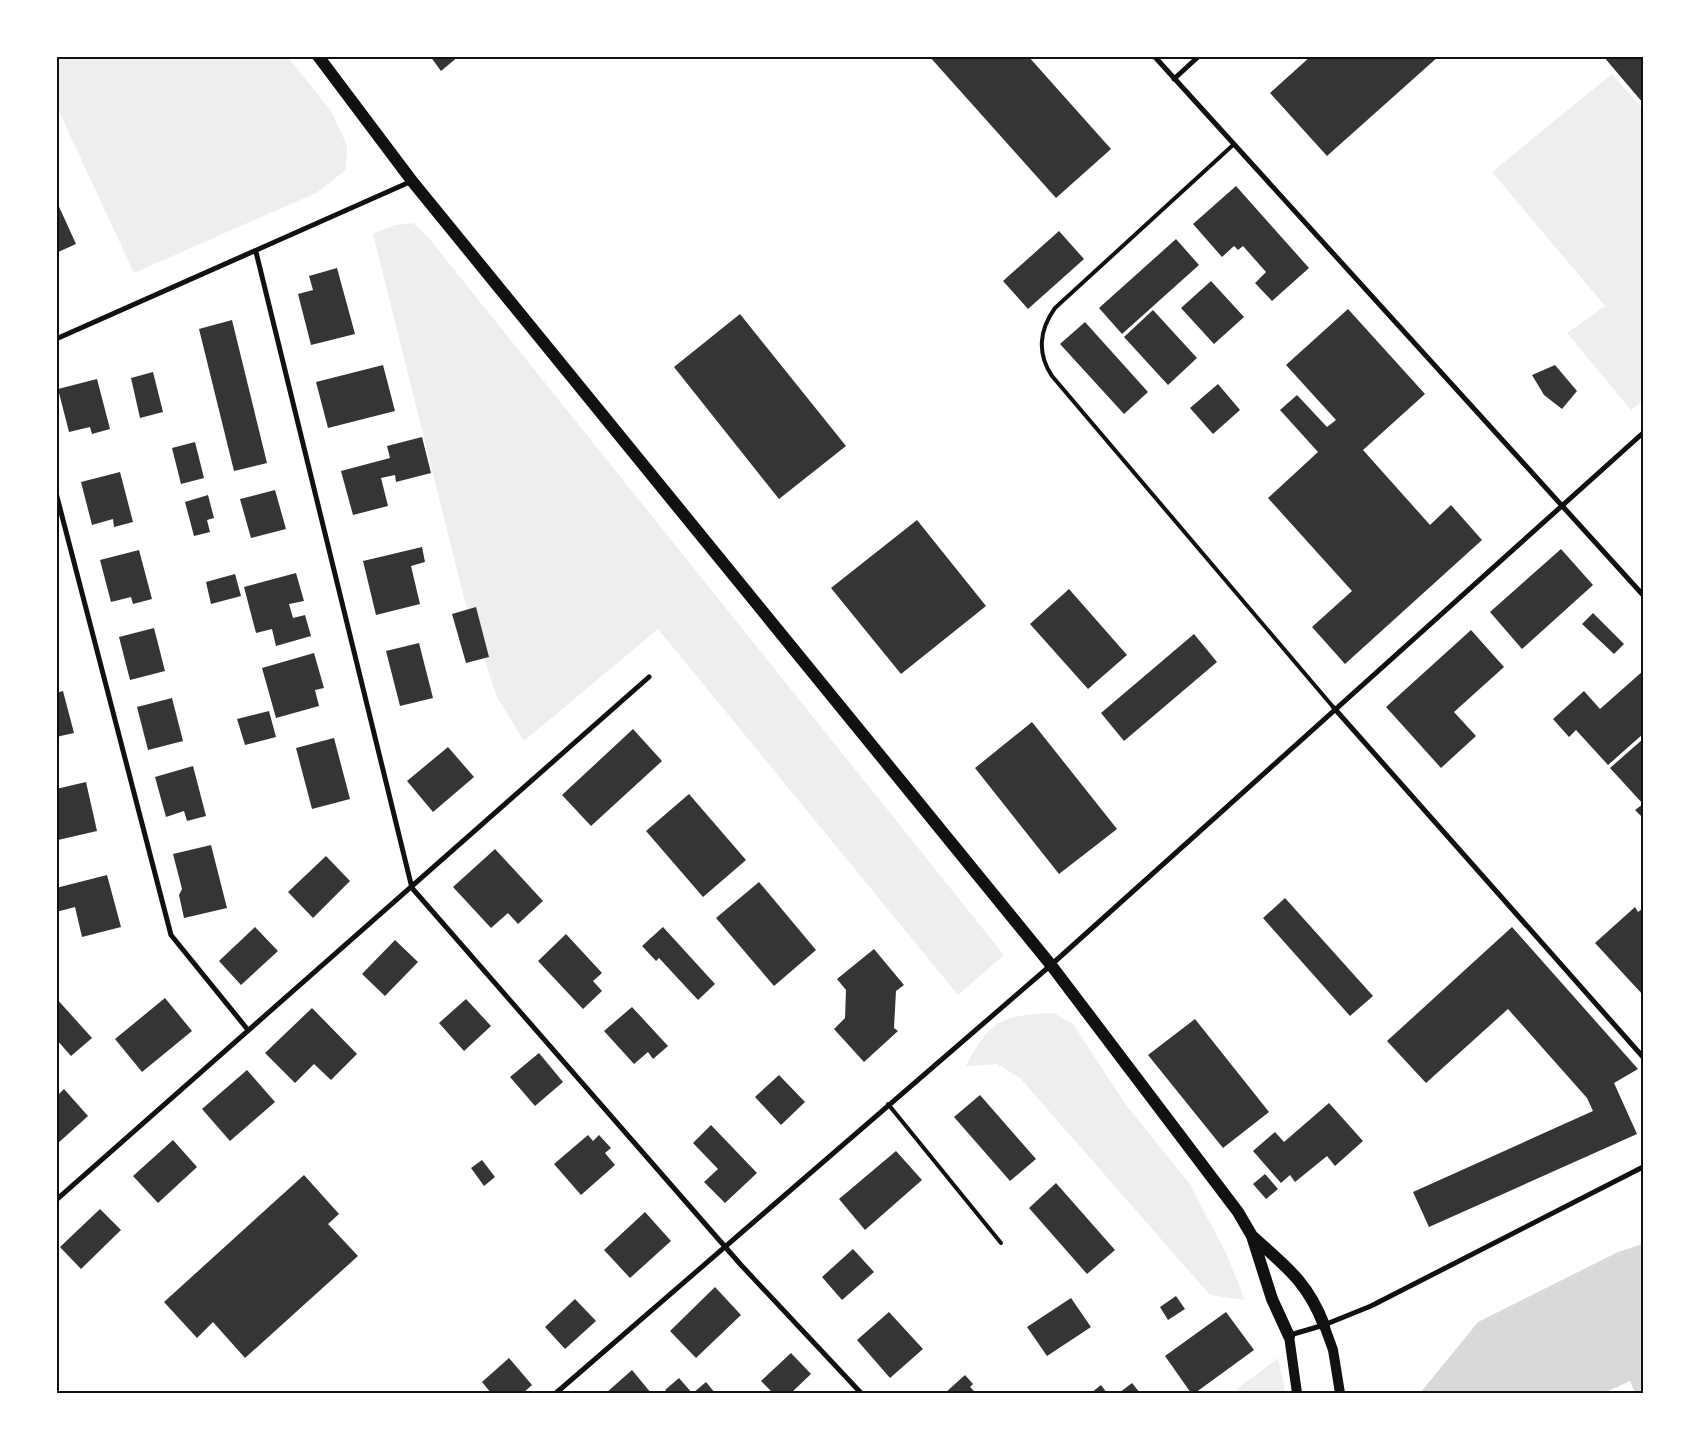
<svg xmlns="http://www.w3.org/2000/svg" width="1699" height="1449" font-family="'Asap Condensed',sans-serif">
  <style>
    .green { fill: #eee }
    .water { fill: #d9d9d9 }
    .building { fill: #353535 }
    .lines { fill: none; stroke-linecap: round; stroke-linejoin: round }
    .service { stroke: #111; stroke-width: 4 }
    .minor { stroke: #111; stroke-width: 5 }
    .secondary { stroke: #111; stroke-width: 10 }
    .primary { stroke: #111; stroke-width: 12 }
    .neatline { fill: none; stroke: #111; stroke-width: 2 }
  </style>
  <rect width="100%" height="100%" fill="#fff"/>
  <path class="green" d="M 56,56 L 287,56 L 331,111 L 347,145 L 346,170 L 316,193 L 134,273 L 56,105 Z
    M 1612,74 L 1643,109 L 1643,400 L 1631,410 L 1567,333 L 1605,306 L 1492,172 Z
    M 413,223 L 428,237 L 1004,955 L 958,995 L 658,629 L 524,741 L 497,697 L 464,598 L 373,234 L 394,225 Z
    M 1054,1013 L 1073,1024 L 1126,1105 L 1189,1183 L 1226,1253 L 1245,1300 L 1210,1295 L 1020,1078 L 997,1064 L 966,1066 C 990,1019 1003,1015 1054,1013 Z
    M 1278,1358 L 1286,1393 L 1239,1393 L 1237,1389 Z"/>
  <path class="water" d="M 1643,1244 L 1643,1393 L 1635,1393 L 1630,1381 L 1604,1393 L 1420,1393 L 1478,1322 L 1618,1252 Z"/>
  <path class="building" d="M 430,56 L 459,56 L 441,71 Z
    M 929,56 L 1028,56 L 1111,149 L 1056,198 Z
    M 1311,56 L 1439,56 L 1327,156 L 1270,93 Z
    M 1603,56 L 1643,56 L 1643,103 Z
    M 1236,186 L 1309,268 L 1272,301 L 1255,283 L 1266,272 L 1243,246 L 1238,250 L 1234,246 L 1222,257 L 1193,224 Z
    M 56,200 L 76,244 L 56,253 Z
    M 1059,231 L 1084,259 L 1028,309 L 1003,281 Z
    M 1176,239 L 1199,265 L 1122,334 L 1099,308 Z
    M 337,268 L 355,334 L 311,345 L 298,294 L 313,290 L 309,276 Z
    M 1211,281 L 1244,317 L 1214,344 L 1181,308 Z
    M 1348,309 L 1425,394 L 1363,450 L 1430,525 L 1451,505 L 1482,540 L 1345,664 L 1312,627 L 1352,591 L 1268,498 L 1318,452 L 1280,410 L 1297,395 L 1327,427 L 1336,420 L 1286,365 Z
    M 1153,310 L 1197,358 L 1168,385 L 1124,337 Z
    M 740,314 L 846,446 L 779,499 L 674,367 Z
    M 232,320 L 267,463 L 234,471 L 199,329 Z
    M 1085,322 L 1148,392 L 1124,414 L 1060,344 Z
    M 383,365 L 395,411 L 328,428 L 316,382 Z
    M 1555,365 L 1577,391 L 1562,409 L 1544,395 L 1532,375 Z
    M 153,372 L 163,412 L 140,418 L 131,378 Z
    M 97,379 L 110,429 L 92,434 L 90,427 L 69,432 L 58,389 Z
    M 1218,384 L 1240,410 L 1213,434 L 1190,408 Z
    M 422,437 L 431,473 L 396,482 L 395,475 L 381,478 L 388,506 L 353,515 L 341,471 L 390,458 L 387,446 Z
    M 195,442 L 204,478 L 181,484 L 172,448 Z
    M 120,472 L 133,522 L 114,527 L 113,519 L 92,525 L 81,482 Z
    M 275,490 L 286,529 L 251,538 L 240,499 Z
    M 208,495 L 214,518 L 207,520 L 210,532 L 194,536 L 185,502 Z
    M 917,520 L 986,606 L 901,674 L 831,588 Z
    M 422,547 L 425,562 L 411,566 L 420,604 L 376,615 L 363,561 Z
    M 1561,549 L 1593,585 L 1522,649 L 1490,612 Z
    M 139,550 L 152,599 L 133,604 L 131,597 L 111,602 L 100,560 Z
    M 296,573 L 304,601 L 289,604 L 293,618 L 305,615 L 311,636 L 276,646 L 272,629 L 256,633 L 244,587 Z
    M 235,574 L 241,596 L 211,604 L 206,582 Z
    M 1069,589 L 1127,655 L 1088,689 L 1030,624 Z
    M 476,607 L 489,657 L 466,663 L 452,614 Z
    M 1593,613 L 1624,644 L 1614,654 L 1582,624 Z
    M 154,628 L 165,671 L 130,680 L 119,637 Z
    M 1471,630 L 1504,667 L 1454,712 L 1476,736 L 1441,768 L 1386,707 Z
    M 1194,634 L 1217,662 L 1124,741 L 1101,713 Z
    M 419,643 L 433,698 L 400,706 L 386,651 Z
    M 314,653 L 324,688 L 315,690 L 319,706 L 276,718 L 262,668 Z
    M 1643,671 L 1643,734 L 1608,765 L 1576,730 L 1569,737 L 1553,719 L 1584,691 L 1600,709 Z
    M 63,691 L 74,733 L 56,737 L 56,693 Z
    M 172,698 L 183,741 L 148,750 L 137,707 Z
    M 269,711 L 276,737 L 245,745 L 237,719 Z
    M 1032,722 L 1117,829 L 1059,874 L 975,768 Z
    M 633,729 L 662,761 L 591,826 L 562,795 Z
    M 334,738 L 350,799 L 312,809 L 296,748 Z
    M 1643,739 L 1643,818 L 1635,810 L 1643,804 L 1610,768 Z
    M 448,747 L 474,777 L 433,812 L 407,781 Z
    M 193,766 L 206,816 L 187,821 L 184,811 L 166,817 L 155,777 Z
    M 86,782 L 97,831 L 58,840 L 56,789 Z
    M 689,794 L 746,860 L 703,897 L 646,831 Z
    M 211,845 L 227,908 L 184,918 L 179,895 L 182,889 L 173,854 Z
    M 495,849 L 543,901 L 518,924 L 508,913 L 491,928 L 453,887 Z
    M 326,856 L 350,881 L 313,918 L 288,892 Z
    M 107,875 L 121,927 L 82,937 L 75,907 L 56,912 L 56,888 Z
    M 759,882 L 816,950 L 774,986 L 716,918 Z
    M 1285,898 L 1373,996 L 1350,1016 L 1263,918 Z
    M 1635,907 L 1638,912 L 1643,908 L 1643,995 L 1595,943 Z
    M 255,927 L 278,951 L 241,985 L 219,961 Z
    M 663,927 L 715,984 L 698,1000 L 659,958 L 656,961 L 642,946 Z
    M 1512,927 L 1638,1069 L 1614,1083 L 1637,1134 L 1429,1227 L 1413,1192 L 1593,1111 L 1587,1098 L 1508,1009 L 1426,1083 L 1387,1041 Z
    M 566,934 L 602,973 L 593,981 L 602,991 L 583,1009 L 538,961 Z
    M 395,940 L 418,962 L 385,996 L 362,974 Z
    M 874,949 L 904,985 L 896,991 L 894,1028 L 898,1031 L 864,1062 L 834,1029 L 845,1018 L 846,990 L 837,979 Z
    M 56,998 L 92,1038 L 71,1056 L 56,1039 Z
    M 165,998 L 192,1031 L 142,1072 L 115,1039 Z
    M 466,999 L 491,1026 L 464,1051 L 439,1023 Z
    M 632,1007 L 668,1046 L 653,1059 L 648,1052 L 634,1064 L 604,1031 Z
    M 312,1008 L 357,1054 L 331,1080 L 314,1064 L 295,1083 L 265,1053 Z
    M 1195,1019 L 1269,1112 L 1223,1148 L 1148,1055 Z
    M 539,1053 L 563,1082 L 535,1106 L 510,1077 Z
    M 247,1070 L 275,1102 L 230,1141 L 202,1109 Z
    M 779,1075 L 805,1102 L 781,1125 L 755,1097 Z
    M 64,1089 L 88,1116 L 56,1145 L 56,1097 Z
    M 980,1095 L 1036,1159 L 1010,1181 L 954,1117 Z
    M 1329,1103 L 1363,1141 L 1335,1166 L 1327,1156 L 1295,1182 L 1290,1175 L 1281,1183 L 1253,1151 L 1275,1132 L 1284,1142 Z
    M 711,1125 L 757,1173 L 725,1203 L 704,1182 L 718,1169 L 693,1143 Z
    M 588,1135 L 593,1141 L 599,1135 L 611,1148 L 605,1153 L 615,1165 L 581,1195 L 554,1164 Z
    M 173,1140 L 197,1167 L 158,1203 L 133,1176 Z
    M 896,1151 L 922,1180 L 865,1230 L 839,1199 Z
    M 482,1160 L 495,1177 L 484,1186 L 471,1168 Z
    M 1265,1174 L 1278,1189 L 1266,1199 L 1253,1184 Z
    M 304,1175 L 339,1214 L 328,1224 L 358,1256 L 245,1358 L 213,1322 L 197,1338 L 164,1302 Z
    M 1056,1183 L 1115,1250 L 1087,1274 L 1029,1208 Z
    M 100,1209 L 121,1230 L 81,1269 L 60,1247 Z
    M 645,1212 L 671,1241 L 630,1278 L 604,1250 Z
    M 853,1249 L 874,1272 L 842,1300 L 822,1277 Z
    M 715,1287 L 741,1315 L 696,1358 L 670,1331 Z
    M 1176,1296 L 1185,1309 L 1168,1320 L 1160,1307 Z
    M 1071,1298 L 1091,1327 L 1047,1356 L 1027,1327 Z
    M 575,1299 L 596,1321 L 565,1349 L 545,1327 Z
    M 889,1312 L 923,1349 L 890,1378 L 857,1340 Z
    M 1226,1312 L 1254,1350 L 1195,1393 L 1191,1393 L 1165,1356 Z
    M 791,1353 L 811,1374 L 791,1393 L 773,1393 L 761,1381 Z
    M 509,1358 L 532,1385 L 523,1393 L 491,1393 L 482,1382 Z
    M 632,1370 L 651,1393 L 606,1393 Z
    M 965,1375 L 973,1384 L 970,1387 L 976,1393 L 945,1393 Z
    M 679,1378 L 692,1393 L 668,1393 L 665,1390 Z
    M 706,1382 L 715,1393 L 693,1393 Z
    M 1132,1383 L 1140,1393 L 1119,1393 Z
    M 1101,1385 L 1107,1393 L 1091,1393 Z"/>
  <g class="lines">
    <path class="service" d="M 1233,145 L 1055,308 C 1039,330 1037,354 1052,376 L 1334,708
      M 888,1104 L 1001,1243"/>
    <path class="minor" d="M 1154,56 L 1643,595
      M 1174,79 L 1199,56
      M 256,252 L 412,888 L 741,1265 L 861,1393
      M 56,339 L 412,181
      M 56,493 L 171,935 L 248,1030
      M 1334,708 L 1643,1057
      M 56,1200 L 649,677
      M 1290,1335 L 1324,1325 L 1371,1306 L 1643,1167
      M 556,1393 L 1051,965 L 1643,433"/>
    <path class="secondary" d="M 1324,1325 L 1333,1350 L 1340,1393
      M 1289,1336 L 1297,1393"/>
    <path class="primary" d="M 318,56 L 412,181 L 1051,965 L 1238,1212 L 1252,1236 L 1272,1299 L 1289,1336
      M 1252,1236 C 1286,1267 1307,1281 1324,1325"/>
  </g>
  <rect width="1699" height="1449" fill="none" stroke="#ffffff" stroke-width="115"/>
  <rect x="58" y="58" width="1584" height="1334" class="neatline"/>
</svg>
